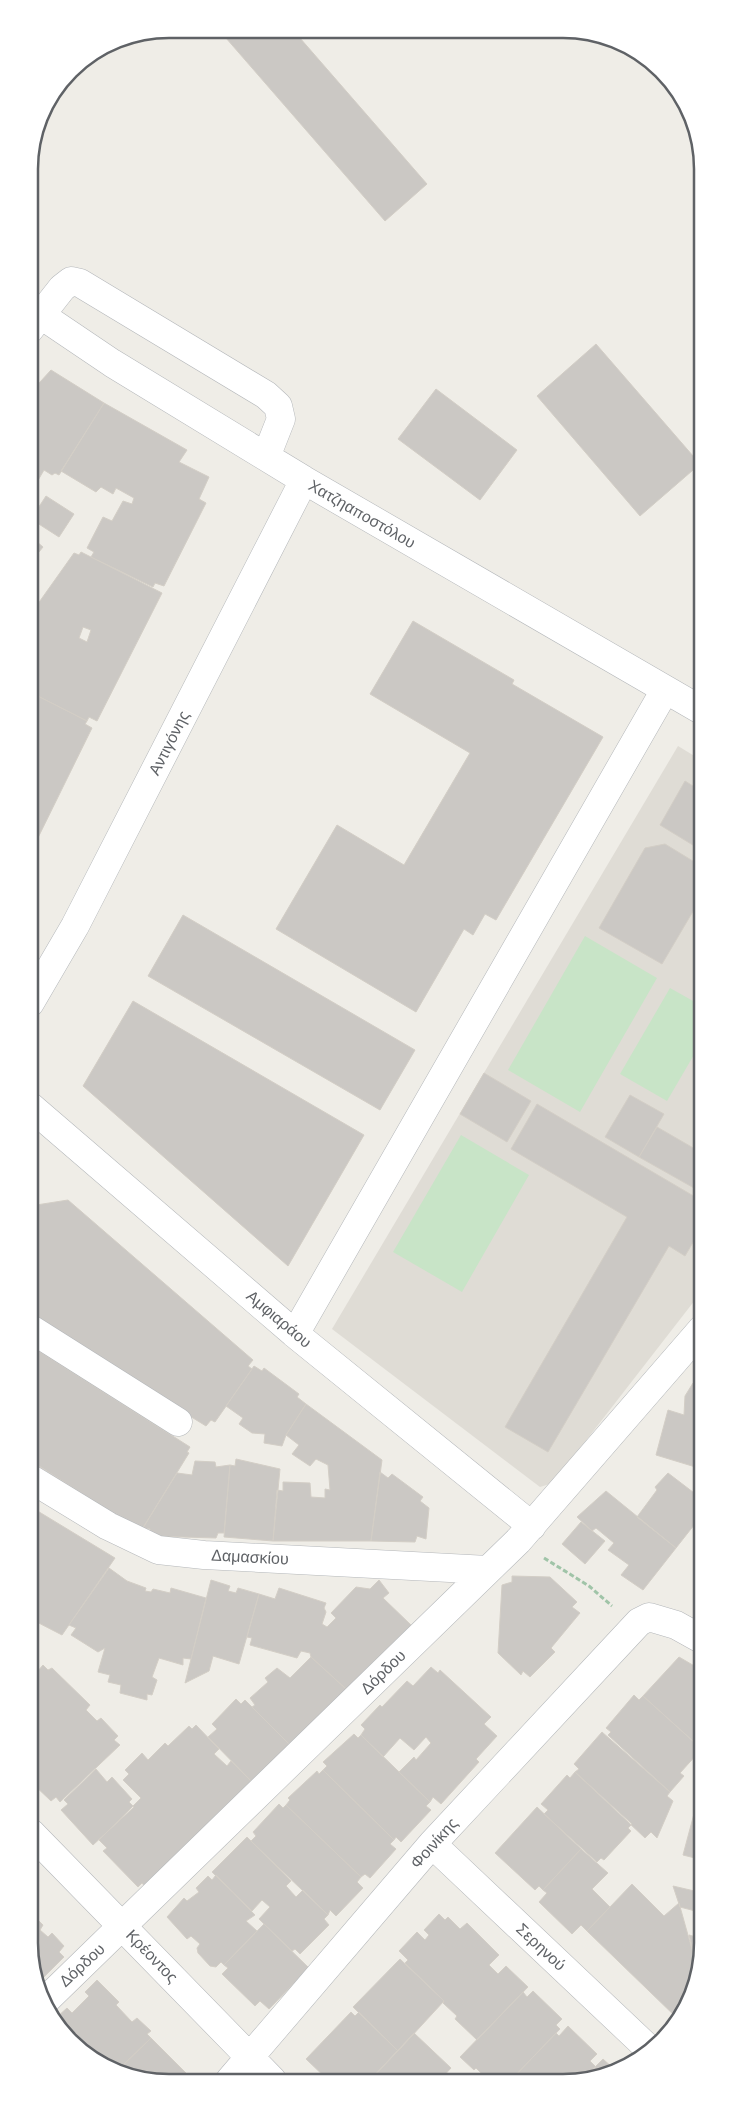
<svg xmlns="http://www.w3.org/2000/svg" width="732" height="2111" font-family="'DM Sans',sans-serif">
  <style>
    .education { fill: #dfdcd5 }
    .green { fill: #c8e4c7 }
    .building { fill: #cbc8c4; stroke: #d3cec6; fill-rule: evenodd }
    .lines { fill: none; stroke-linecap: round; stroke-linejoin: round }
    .minor-casing { stroke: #b4b7ba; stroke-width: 29 }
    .path { stroke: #a0c4a8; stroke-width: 3; stroke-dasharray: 5 2.5; stroke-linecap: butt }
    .minor { stroke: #fff; stroke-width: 28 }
    .labels { text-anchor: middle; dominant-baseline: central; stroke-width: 4; stroke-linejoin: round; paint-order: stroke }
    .street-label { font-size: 16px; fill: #5f6266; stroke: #fff }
    .rim { fill: none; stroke: #5f6266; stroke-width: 2.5 }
  </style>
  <rect width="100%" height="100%" fill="#efede7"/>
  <path class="education" d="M 678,746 L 701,760 L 702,1291 L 553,1483 L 540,1487 L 332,1329 Z"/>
  <path class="green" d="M 585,936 L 657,978 L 580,1112 L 508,1070 Z
    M 670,988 L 702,1006 L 702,1041 L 667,1101 L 620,1074 Z
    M 461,1135 L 529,1175 L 462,1292 L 393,1252 Z"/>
  <path class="building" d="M 220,29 L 293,30 L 427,184 L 385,221 L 219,30 Z
    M 596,344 L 700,464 L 640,516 L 537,396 Z
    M 51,370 L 104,403 L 59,475 L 55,473 L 52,475 L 44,470 L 30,494 L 29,394 Z
    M 436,389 L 517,450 L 480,500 L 398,439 Z
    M 104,403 L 187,450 L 179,462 L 209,477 L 199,499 L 206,503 L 164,586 L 155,583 L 153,587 L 91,557 L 94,552 L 87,548 L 103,517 L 112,521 L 123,501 L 132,504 L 134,498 L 116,488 L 113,494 L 101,487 L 96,492 L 61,471 Z
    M 46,496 L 74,514 L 59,537 L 31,519 Z
    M 30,536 L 43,547 L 30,563 Z
    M 81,552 L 162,593 L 97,721 L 89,717 L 87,721 L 30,692 L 30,615 L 74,553 L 79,555 ZM 83,627 L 91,630 L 87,642 L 79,638 Z
    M 413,621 L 514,680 L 512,684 L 603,737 L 496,920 L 485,914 L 473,935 L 464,929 L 416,1012 L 276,929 L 337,825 L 404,865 L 470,753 L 370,694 Z
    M 30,692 L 87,721 L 85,724 L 92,728 L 30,854 Z
    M 685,781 L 701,791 L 701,850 L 660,825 Z
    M 665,844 L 701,866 L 702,896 L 662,964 L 599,928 L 645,848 Z
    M 183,915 L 415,1050 L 380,1110 L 148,976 Z
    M 133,1001 L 364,1135 L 288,1266 L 83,1086 Z
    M 484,1073 L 531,1101 L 507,1142 L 460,1114 Z
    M 630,1095 L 664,1114 L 639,1157 L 605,1137 Z
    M 537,1104 L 702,1201 L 702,1227 L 685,1256 L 669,1246 L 548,1452 L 505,1427 L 627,1217 L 511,1149 Z
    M 657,1127 L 702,1153 L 702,1173 L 694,1188 L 639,1157 Z
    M 68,1200 L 253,1360 L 248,1366 L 252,1369 L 215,1422 L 211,1420 L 206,1426 L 31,1318 L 30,1206 Z
    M 31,1346 L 190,1447 L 187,1452 L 189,1453 L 141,1531 L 31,1461 Z
    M 254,1366 L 262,1371 L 264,1368 L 299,1394 L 297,1397 L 306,1404 L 286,1435 L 282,1446 L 264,1443 L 265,1434 L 252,1433 L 239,1424 L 243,1418 L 226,1406 Z
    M 693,1383 L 702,1385 L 702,1469 L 656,1455 L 668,1410 L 684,1415 L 685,1396 Z
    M 306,1404 L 382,1460 L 371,1541 L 273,1541 L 277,1490 L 283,1491 L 283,1482 L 310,1483 L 311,1497 L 325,1498 L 325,1489 L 330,1490 L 328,1465 L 316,1459 L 310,1466 L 292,1454 L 299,1445 L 286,1435 Z
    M 236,1459 L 280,1469 L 273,1541 L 224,1537 L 230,1465 L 235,1466 Z
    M 195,1461 L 215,1462 L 216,1467 L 230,1465 L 224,1533 L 218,1533 L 216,1538 L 150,1536 L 150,1529 L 143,1528 L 177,1473 L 192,1475 Z
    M 380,1472 L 388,1478 L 392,1474 L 423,1497 L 420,1501 L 429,1508 L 426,1539 L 417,1536 L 415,1542 L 371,1541 Z
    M 668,1473 L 702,1499 L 702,1515 L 676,1548 L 637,1517 L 657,1490 L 655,1487 Z
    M 606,1491 L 676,1548 L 643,1590 L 621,1575 L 629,1565 L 608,1550 L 614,1543 L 596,1528 L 592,1531 L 577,1517 Z
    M 31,1507 L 115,1558 L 62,1635 L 31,1619 L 31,1604 L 34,1600 L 31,1599 Z
    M 581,1522 L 605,1541 L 585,1564 L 562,1544 Z
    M 109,1568 L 127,1581 L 146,1588 L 145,1591 L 151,1592 L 153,1589 L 170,1593 L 171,1588 L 206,1598 L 191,1659 L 183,1658 L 183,1665 L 159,1658 L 152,1677 L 157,1680 L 152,1695 L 147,1694 L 147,1700 L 120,1693 L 121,1685 L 108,1682 L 110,1675 L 98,1672 L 105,1648 L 98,1652 L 71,1635 L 76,1628 L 69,1625 Z
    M 512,1576 L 550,1577 L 577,1602 L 572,1607 L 580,1613 L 551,1648 L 555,1652 L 530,1677 L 523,1671 L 521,1675 L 498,1653 L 502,1585 L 512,1582 Z
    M 211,1580 L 230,1586 L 228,1591 L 236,1593 L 238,1588 L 259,1594 L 239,1664 L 213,1656 L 209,1671 L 185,1683 Z
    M 379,1580 L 389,1593 L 383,1598 L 411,1625 L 346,1689 L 311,1657 L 310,1653 L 301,1651 L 297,1658 L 250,1645 L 252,1638 L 247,1637 L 259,1594 L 275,1599 L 279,1588 L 326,1603 L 324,1608 L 326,1612 L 322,1624 L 327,1627 L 336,1618 L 331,1613 L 356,1587 L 370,1589 Z
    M 311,1657 L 346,1689 L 294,1749 L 252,1707 L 255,1705 L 250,1698 L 268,1682 L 265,1678 L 277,1668 L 290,1678 Z
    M 679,1657 L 703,1671 L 703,1750 L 643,1696 Z
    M 43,1665 L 48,1670 L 52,1668 L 90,1705 L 86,1710 L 97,1721 L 101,1718 L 118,1736 L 114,1740 L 120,1745 L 60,1802 L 56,1797 L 51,1801 L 31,1782 L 31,1679 Z
    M 431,1667 L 438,1673 L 440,1670 L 491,1717 L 484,1724 L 497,1736 L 476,1759 L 479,1762 L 441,1804 L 433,1797 L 430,1802 L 399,1772 L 414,1757 L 416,1760 L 431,1743 L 426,1737 L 414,1750 L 400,1738 L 383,1757 L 361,1735 L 365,1729 L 361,1725 L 380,1705 L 382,1707 L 407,1681 L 413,1686 Z
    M 634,1695 L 639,1700 L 643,1696 L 696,1744 L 694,1748 L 699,1752 L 680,1773 L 684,1776 L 670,1792 L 608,1735 L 611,1732 L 606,1728 Z
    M 236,1699 L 241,1704 L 245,1700 L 294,1749 L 256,1786 L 208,1737 L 217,1729 L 212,1724 Z
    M 196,1725 L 219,1749 L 214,1754 L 227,1766 L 231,1761 L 256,1786 L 150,1892 L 142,1883 L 138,1887 L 103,1851 L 107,1848 L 99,1840 L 141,1798 L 123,1780 L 129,1774 L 125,1770 L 142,1753 L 148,1760 L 165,1743 L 168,1746 L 189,1726 L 192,1729 Z
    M 602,1732 L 670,1792 L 667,1796 L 673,1801 L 657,1838 L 651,1832 L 645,1838 L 575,1772 L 579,1769 L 574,1764 Z
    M 354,1734 L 358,1738 L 361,1735 L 430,1802 L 426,1806 L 431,1810 L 401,1842 L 396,1837 L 394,1840 L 323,1770 L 327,1766 L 323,1762 Z
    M 96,1769 L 107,1782 L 112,1777 L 132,1799 L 129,1802 L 134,1807 L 93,1845 L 61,1810 L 68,1804 L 64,1800 Z
    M 323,1770 L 394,1840 L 390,1844 L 396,1849 L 370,1878 L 365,1874 L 361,1877 L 286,1805 L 290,1800 L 288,1798 L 317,1771 L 319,1774 Z
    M 575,1772 L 632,1824 L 628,1828 L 631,1831 L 604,1860 L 601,1858 L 597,1862 L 544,1814 L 548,1810 L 541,1804 L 567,1775 L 570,1778 Z
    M 703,1780 L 703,1860 L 683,1855 Z
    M 279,1804 L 283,1808 L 286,1805 L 361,1877 L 357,1882 L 363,1888 L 336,1916 L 330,1910 L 328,1915 L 251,1841 L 256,1836 L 253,1832 Z
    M 537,1807 L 581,1849 L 543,1890 L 539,1886 L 535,1890 L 495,1853 Z
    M 247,1837 L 291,1881 L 286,1886 L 296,1897 L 303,1890 L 328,1915 L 324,1919 L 329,1925 L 300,1954 L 295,1949 L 292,1951 L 259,1919 L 270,1907 L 262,1900 L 252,1911 L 212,1872 Z
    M 581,1849 L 608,1873 L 592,1889 L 610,1907 L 587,1931 L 581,1925 L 572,1934 L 539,1902 L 547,1893 L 543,1890 Z
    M 216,1875 L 255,1915 L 246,1921 L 257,1931 L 224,1965 L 221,1962 L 216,1967 L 210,1966 L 198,1953 L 197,1948 L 200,1944 L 191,1936 L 187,1939 L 167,1917 L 184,1898 L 187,1901 L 199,1892 L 196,1888 L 208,1876 L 212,1880 Z
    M 632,1884 L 664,1916 L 679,1903 L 698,1971 L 693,1995 L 678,2019 L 587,1931 Z
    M 673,1886 L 703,1893 L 703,1913 L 680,1907 Z
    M 31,1913 L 43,1925 L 40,1930 L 48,1937 L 52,1933 L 64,1946 L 59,1952 L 64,1957 L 38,1983 L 32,1970 Z
    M 439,1914 L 445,1920 L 448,1917 L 460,1929 L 467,1923 L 499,1955 L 489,1965 L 498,1974 L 506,1966 L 528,1987 L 477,2040 L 455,2019 L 457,2016 L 443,2003 L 444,2001 L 405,1963 L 408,1960 L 399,1951 L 417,1932 L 425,1940 L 429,1935 L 424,1930 Z
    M 264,1924 L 309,1968 L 269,2009 L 260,2001 L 255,2006 L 222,1974 L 228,1968 L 224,1965 Z
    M 689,1935 L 703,1939 L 703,1951 L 698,1971 Z
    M 400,1959 L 444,2001 L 398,2051 L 353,2007 Z
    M 97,1980 L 119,2002 L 116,2005 L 132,2022 L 137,2018 L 151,2031 L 147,2034 L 151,2038 L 120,2068 L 70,2041 L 57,2017 L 67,2008 L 72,2013 L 89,1996 L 85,1992 Z
    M 533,1991 L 562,2019 L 556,2025 L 560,2029 L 511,2080 L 488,2080 L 476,2068 L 474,2070 L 460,2057 L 523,1992 L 527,1997 Z
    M 351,2012 L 355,2016 L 359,2012 L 398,2051 L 370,2080 L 328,2080 L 306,2059 Z
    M 568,2026 L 597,2054 L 590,2061 L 596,2067 L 583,2079 L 511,2080 L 556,2033 L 559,2036 Z
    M 414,2033 L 451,2068 L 440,2080 L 370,2080 Z
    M 151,2038 L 193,2080 L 142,2080 L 120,2068 Z
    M 603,2059 L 615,2070 L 591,2079 L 583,2079 Z"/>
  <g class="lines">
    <defs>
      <path id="minor" d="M 29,307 L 112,363 L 304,480 L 701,710
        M 29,330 L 62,288 L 71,281 L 80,283 L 266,395 L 278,406 L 281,419 L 266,457
        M 30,1003 L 75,926 L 304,480
        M 30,1106 L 295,1334 L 532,1526
        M 31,1329 L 178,1422
        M 295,1334 L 665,690
        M 31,1479 L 108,1526 L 158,1550 L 204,1555 L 488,1570
        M 31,1833 L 272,2080
        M 432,1844 L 650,2050
        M 47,1999 L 518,1541 L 702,1329
        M 230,2080 L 432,1844 L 639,1622 L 649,1617 L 676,1625 L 703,1640"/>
    </defs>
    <use href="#minor" class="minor-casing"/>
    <path class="path" d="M 544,1558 L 589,1586 L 612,1606"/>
    <use href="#minor" class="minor"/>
  </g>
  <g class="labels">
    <g class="street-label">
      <text transform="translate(362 514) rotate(30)">Χατζηαποστόλου</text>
      <text transform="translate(169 743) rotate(-63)">Αντιγόνης</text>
      <text transform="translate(279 1319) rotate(40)">Αμφιαράου</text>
      <text transform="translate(250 1557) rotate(3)">Δαμασκίου</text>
      <text transform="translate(383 1672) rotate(-44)">Δόρδου</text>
      <text transform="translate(434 1843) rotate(-48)">Φοινίκης</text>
      <text transform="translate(541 1947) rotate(43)">Σερηνού</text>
      <text transform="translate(152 1956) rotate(46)">Κρέοντος</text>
      <text transform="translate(82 1965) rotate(-43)">Δόρδου</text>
    </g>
  </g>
  <path d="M0 0H732V2111H0ZM169 38H563A131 131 0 0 1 694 169V1943A131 131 0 0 1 563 2074H169A131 131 0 0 1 38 1943V169A131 131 0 0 1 169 38Z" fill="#fff" fill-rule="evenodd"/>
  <path class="rim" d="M169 38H563A131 131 0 0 1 694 169V1943A131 131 0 0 1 563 2074H169A131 131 0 0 1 38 1943V169A131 131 0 0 1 169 38Z"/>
</svg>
